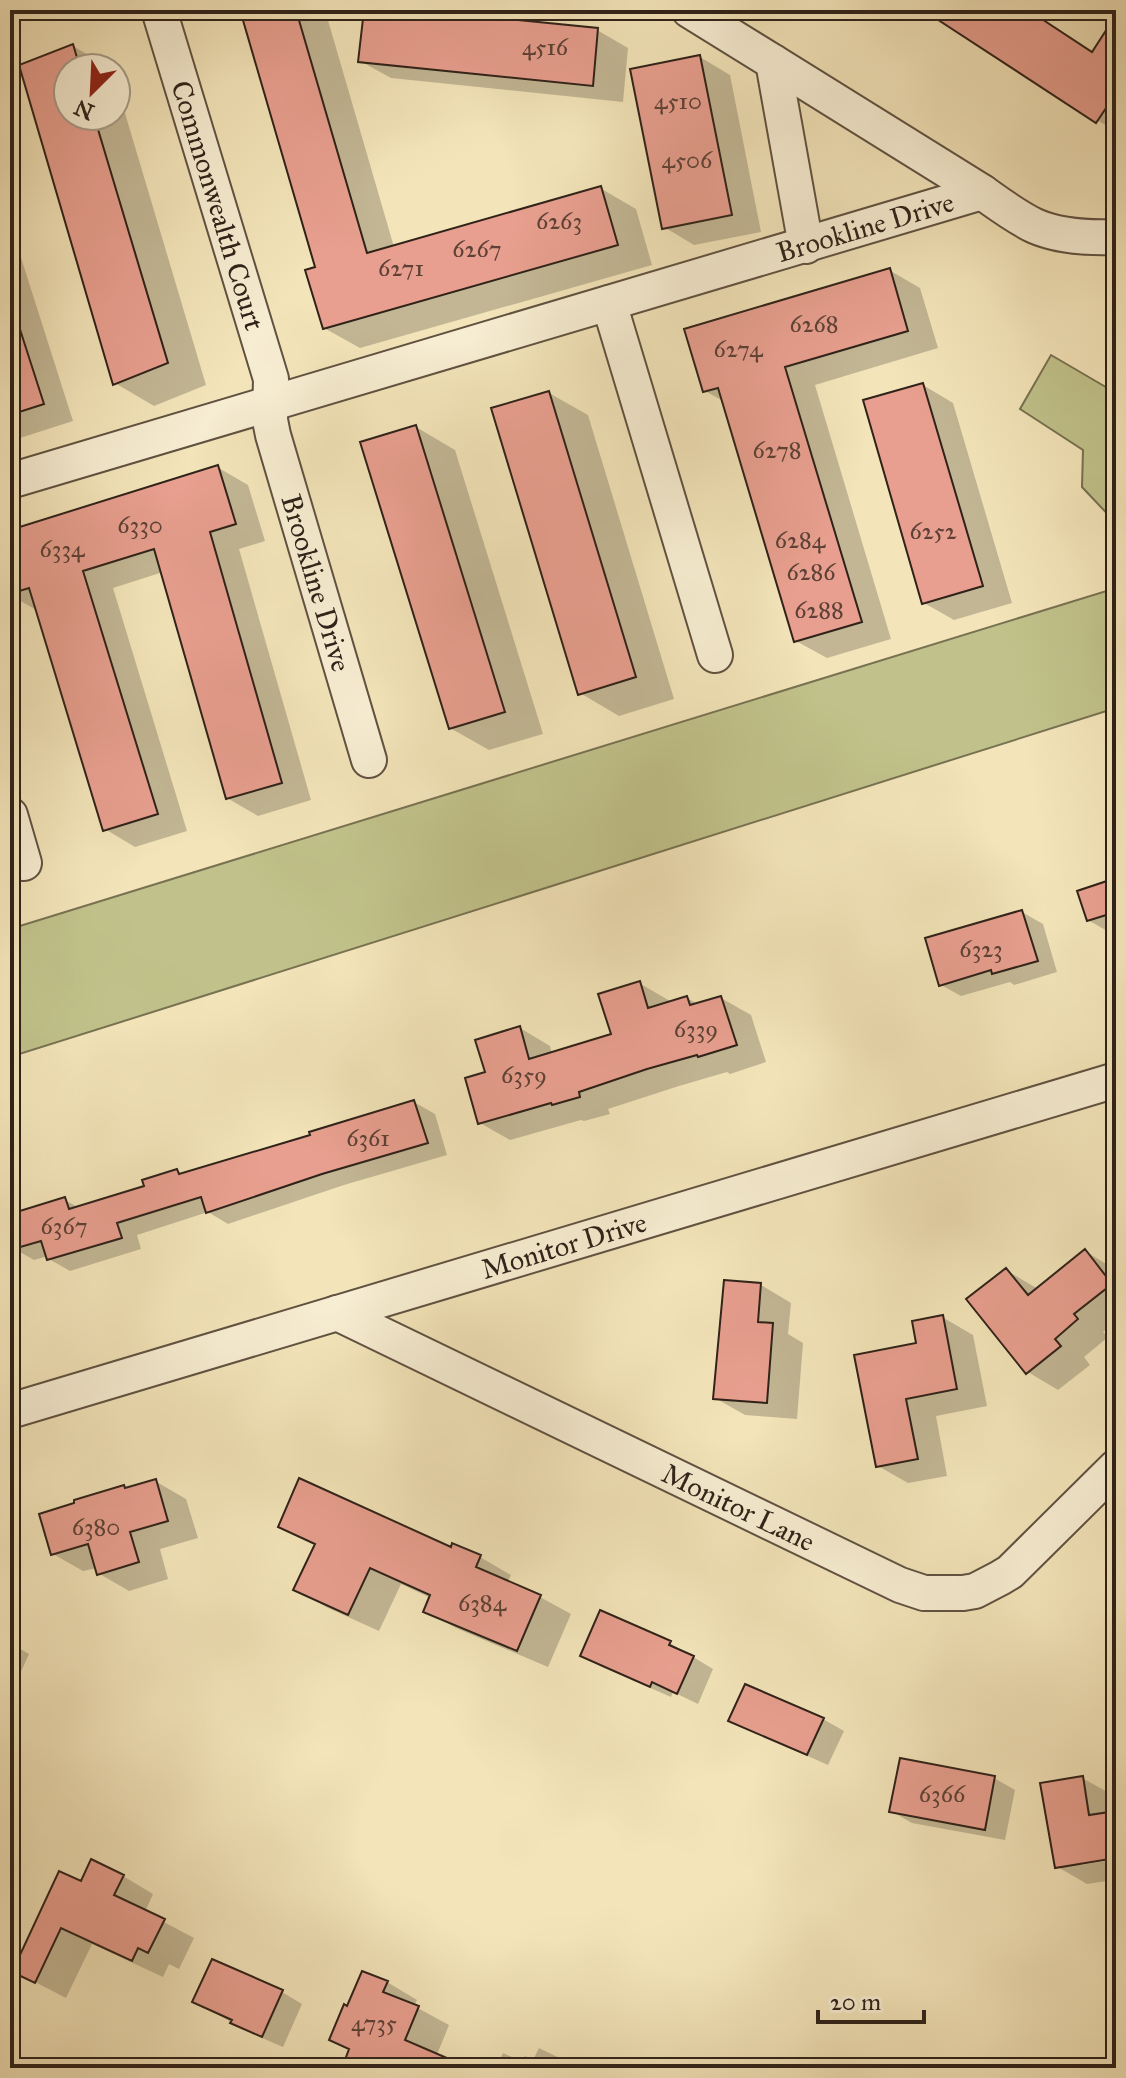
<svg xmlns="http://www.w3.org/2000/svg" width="1126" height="2078" font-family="'IM FELL Great Primer',serif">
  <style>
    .green { fill: #c1c28b; stroke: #787252; stroke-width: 2 }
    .shadow { fill: #0003; fill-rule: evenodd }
    .building { fill: #e89f8f; stroke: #2f2219; stroke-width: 2 }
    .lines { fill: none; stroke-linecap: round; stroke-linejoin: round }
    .minor-casing { stroke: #605241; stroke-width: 38 }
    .minor { stroke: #f7edd2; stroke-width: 34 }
    .labels { text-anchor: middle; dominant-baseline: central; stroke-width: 6; stroke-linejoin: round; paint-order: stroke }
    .number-label { font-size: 24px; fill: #5d4136 }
    .street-label { font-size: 28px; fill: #2f2219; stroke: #f7edd2 }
  </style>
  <rect width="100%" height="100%" fill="#f3e4b9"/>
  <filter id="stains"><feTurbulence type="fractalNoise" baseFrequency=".0025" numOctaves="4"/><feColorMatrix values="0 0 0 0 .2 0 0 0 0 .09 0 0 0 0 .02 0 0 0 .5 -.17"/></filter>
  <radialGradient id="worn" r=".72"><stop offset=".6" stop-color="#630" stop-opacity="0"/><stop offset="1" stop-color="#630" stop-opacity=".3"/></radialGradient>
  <path class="green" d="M 1051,355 L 1116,393 L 1116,523 L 1082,487 L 1083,450 L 1020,409 Z
    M 1116,588 L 1116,708 L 10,1057 L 10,929 Z"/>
  <path class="shadow" d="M 242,10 L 325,10 L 394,247 L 600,188 L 636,209 L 652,265 L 360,348 L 324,328 L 318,269 Z
    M 366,10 L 399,10 L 597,30 L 628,48 L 623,102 L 391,78 L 360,61 Z
    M 927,10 L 1029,10 L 1094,52 L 1116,47 L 1116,132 Z
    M 73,46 L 110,68 L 68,68 L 68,116 L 116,116 L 116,83 L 206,385 L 154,406 L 115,383 L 21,66 Z
    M 700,57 L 730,75 L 761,232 L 694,245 L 664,227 Z
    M 10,223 L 73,421 L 17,439 L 10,434 Z
    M 889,270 L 920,288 L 938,348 L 815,385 L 891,639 L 827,658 L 796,641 L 723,401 L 705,391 Z
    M 923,385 L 953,403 L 1012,603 L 954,620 L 924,603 Z
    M 549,393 L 588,415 L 674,699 L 619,716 L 580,693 Z
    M 416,427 L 455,450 L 543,734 L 489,750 L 450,728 Z
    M 217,467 L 248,485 L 265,541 L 239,549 L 311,800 L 258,816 L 227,798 L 163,572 L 113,588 L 187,831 L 135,847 L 105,829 L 38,611 L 10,595 L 10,532 Z
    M 1116,880 L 1116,929 L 1109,932 L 1088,920 Z
    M 1022,912 L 1043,924 L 1057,972 L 1014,985 L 1010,982 L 961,996 L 941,985 Z
    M 639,983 L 670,1001 L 670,1003 L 687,998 L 698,1004 L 721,998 L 751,1015 L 766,1062 L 730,1074 L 727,1072 L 679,1086 L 608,1109 L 610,1114 L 584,1121 L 581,1120 L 510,1140 L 480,1123 L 487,1073 L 520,1028 L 550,1046 L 552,1054 L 614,1036 Z
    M 414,1102 L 435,1114 L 447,1155 L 344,1185 L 228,1224 L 208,1212 L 137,1235 L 141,1249 L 70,1271 L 49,1259 L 48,1256 L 34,1260 L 13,1248 L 10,1237 L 10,1216 L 65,1200 L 79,1208 L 147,1188 L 177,1171 L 183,1175 L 313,1137 Z
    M 1085,1251 L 1116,1270 L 1116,1322 L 1103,1332 L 1108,1337 L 1084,1357 L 1090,1365 L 1058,1390 L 1028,1372 L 1006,1270 L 1038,1289 Z
    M 761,1285 L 791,1303 L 788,1334 L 803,1343 L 797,1419 L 745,1415 L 715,1398 Z
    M 942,1317 L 973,1335 L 987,1406 L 936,1416 L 947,1476 L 908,1483 L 878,1466 L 918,1344 Z
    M 155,1481 L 186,1499 L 198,1538 L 160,1549 L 168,1579 L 129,1591 L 98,1573 L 97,1568 L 83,1571 L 53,1554 L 124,1487 L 128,1490 Z
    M 280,1526 L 452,1549 L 453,1546 L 480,1557 L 511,1575 L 507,1583 L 540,1597 L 571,1614 L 548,1667 L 456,1628 L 426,1611 L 431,1598 L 401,1584 L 379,1631 L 326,1607 L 296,1589 L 316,1546 Z
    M 10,1643 L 29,1654 L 10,1696 Z
    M 670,1643 L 713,1669 L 698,1704 L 673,1692 L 671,1697 L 602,1667 L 582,1655 Z
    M 823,1719 L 844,1731 L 828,1765 L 751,1731 L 730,1720 Z
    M 994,1778 L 1015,1790 L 1005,1840 L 912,1823 L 891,1811 Z
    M 1082,1778 L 1113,1795 L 1116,1813 L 1116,1886 L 1107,1881 L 1087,1884 L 1056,1866 ZM 1104,1857 L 1105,1861 L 1081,1865 L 1081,1861 Z
    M 123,1876 L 153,1894 L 145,1912 L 194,1938 L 179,1969 L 169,1964 L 163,1977 L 92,1944 L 66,1998 L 14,1971 L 82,1884 Z
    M 387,1982 L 417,2000 L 414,2006 L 449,2025 L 436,2057 L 455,2068 L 344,2068 L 351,2051 L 331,2039 L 349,2008 Z
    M 282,1992 L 302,2004 L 283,2047 L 253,2034 L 195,2002 Z
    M 539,2048 L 580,2068 L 496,2068 L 503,2053 L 523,2062 L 525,2056 L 533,2060 Z"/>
  <path class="building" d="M 240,10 L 296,10 L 367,253 L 601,186 L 618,245 L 323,329 L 305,270 L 315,267 Z
    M 364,10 L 419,10 L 598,28 L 593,86 L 358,62 Z
    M 923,10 L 1028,10 L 1092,52 L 1116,15 L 1116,93 L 1096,123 Z
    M 73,44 L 80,68 L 68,68 L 68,116 L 94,116 L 168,363 L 113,385 L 19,65 Z
    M 700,55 L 732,215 L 662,229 L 630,69 Z
    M 890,268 L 908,331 L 785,367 L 862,622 L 794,642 L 718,388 L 703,392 L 684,329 Z
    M 16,317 L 44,404 L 10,415 L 10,318 Z
    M 923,383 L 983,586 L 922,604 L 863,400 Z
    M 549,391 L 636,677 L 578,695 L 491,408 Z
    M 416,425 L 505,712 L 449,729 L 360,442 Z
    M 218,465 L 236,524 L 210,532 L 282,783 L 226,799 L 154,549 L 83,571 L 158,814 L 103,831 L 29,588 L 10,594 L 10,530 Z
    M 1116,878 L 1116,912 L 1087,921 L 1077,891 Z
    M 1022,910 L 1038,961 L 992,974 L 991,970 L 939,986 L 925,938 Z
    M 640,981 L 648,1008 L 687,996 L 690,1005 L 721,996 L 737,1045 L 698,1057 L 697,1055 L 647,1069 L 579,1092 L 580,1097 L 552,1105 L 551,1103 L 478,1124 L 465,1078 L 485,1072 L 475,1040 L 520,1026 L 529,1059 L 611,1034 L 598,994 Z
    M 414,1100 L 428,1143 L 322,1174 L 206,1213 L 201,1197 L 117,1223 L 122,1238 L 47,1260 L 41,1241 L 10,1250 L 10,1214 L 65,1197 L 69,1209 L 144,1186 L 142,1180 L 177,1169 L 179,1174 L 310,1135 L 309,1132 Z
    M 1085,1249 L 1112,1284 L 1074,1314 L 1078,1319 L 1055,1339 L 1061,1346 L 1026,1374 L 966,1299 L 1006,1268 L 1028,1295 Z
    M 724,1280 L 761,1283 L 758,1322 L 773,1323 L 767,1403 L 713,1399 Z
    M 943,1315 L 957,1389 L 906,1399 L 918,1459 L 876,1467 L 854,1355 L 916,1343 L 912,1321 Z
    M 299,1478 L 451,1547 L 452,1543 L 481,1555 L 476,1567 L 541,1595 L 517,1651 L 423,1612 L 430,1595 L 370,1568 L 348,1615 L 293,1590 L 315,1544 L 278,1527 Z
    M 156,1479 L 168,1521 L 130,1532 L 139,1562 L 97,1575 L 88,1544 L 51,1555 L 39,1514 L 74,1503 L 74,1500 L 124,1485 L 125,1488 Z
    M 600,1610 L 671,1641 L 669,1645 L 694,1656 L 677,1694 L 652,1682 L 650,1687 L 580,1656 Z
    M 745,1684 L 824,1718 L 807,1755 L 728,1721 Z
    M 900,1758 L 995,1776 L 985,1830 L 889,1812 Z
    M 1083,1776 L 1089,1815 L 1116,1811 L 1116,1858 L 1055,1868 L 1040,1783 Z
    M 91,1859 L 124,1875 L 114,1895 L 165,1919 L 148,1953 L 138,1948 L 132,1961 L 61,1928 L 35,1983 L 12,1972 L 59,1871 L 81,1881 Z
    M 212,1959 L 283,1990 L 262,2037 L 230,2023 L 232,2020 L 192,2002 Z
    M 362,1971 L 388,1981 L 383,1992 L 419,2006 L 405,2040 L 470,2068 L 342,2068 L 349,2049 L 329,2040 L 344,2004 L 347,2006 Z"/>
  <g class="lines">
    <defs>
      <g id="minor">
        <path id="s1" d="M 159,10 L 271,379 L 270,420 L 273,435 L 369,760"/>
        <path d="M 689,10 L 773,62 L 806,246"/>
        <path d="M 773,62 L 982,192"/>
        <path d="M 609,303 L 715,655"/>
        <path id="s2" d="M 10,481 L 982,192 C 999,204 1016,217 1035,226 C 1060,237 1090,238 1116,237"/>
        <path d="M 10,815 L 24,863"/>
        <path id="s3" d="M 337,1313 L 900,1585 L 924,1593 L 963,1593 L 975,1591 L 1000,1578 L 1010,1572 L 1116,1467"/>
        <path id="s4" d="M 10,1411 L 1116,1080"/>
      </g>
    </defs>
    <use href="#minor" class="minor-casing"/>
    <use href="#minor" class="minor"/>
  </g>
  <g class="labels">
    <g class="number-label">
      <text x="545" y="47">4516</text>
      <text x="678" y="101">4510</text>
      <text x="687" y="160">4506</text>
      <text x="559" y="221">6263</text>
      <text x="477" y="249">6267</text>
      <text x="401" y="268">6271</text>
      <text x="814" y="324">6268</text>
      <text x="738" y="349">6274</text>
      <text x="777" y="450">6278</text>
      <text x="140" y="525">6330</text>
      <text x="933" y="531">6252</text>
      <text x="800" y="540">6284</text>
      <text x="62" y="549">6334</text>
      <text x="811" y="572">6286</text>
      <text x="819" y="610">6288</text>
      <text x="981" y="949">6323</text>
      <text x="696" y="1029">6339</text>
      <text x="524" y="1075">6359</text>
      <text x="368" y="1138">6361</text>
      <text x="64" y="1226">6367</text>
      <text x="96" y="1527">6380</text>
      <text x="482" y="1603">6384</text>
      <text x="942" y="1794">6366</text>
      <text x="374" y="2023">4735</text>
    </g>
    <g class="street-label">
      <text stroke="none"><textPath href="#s1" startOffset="204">Commonwealth Court</textPath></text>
      <text stroke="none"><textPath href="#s2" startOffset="892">Brookline Drive</textPath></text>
      <text stroke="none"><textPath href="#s1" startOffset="596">Brookline Drive</textPath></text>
      <text stroke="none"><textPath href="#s4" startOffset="578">Monitor Drive</textPath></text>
      <text stroke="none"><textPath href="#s3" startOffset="446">Monitor Lane</textPath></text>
    </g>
  </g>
  <rect width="1126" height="2078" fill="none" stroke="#f3e4b9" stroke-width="40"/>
  <rect x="12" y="12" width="1102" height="2054" fill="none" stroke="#2f2219" stroke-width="4"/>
  <rect x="20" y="20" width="1086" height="2038" fill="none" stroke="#2f2219" stroke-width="2"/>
  <g transform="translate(92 92) rotate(204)"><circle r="38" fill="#f7edd2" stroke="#a79c88" stroke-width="2"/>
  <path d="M0-6L14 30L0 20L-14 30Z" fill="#8f2418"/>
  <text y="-12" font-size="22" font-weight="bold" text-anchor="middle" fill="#2f2219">N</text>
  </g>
  <path d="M818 2010v12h106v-12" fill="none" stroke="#2f2219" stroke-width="4"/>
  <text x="830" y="2010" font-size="24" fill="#2f2219" stroke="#f7edd2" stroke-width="6" paint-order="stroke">20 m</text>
  <rect width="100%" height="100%" filter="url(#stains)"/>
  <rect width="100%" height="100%" fill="url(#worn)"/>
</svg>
